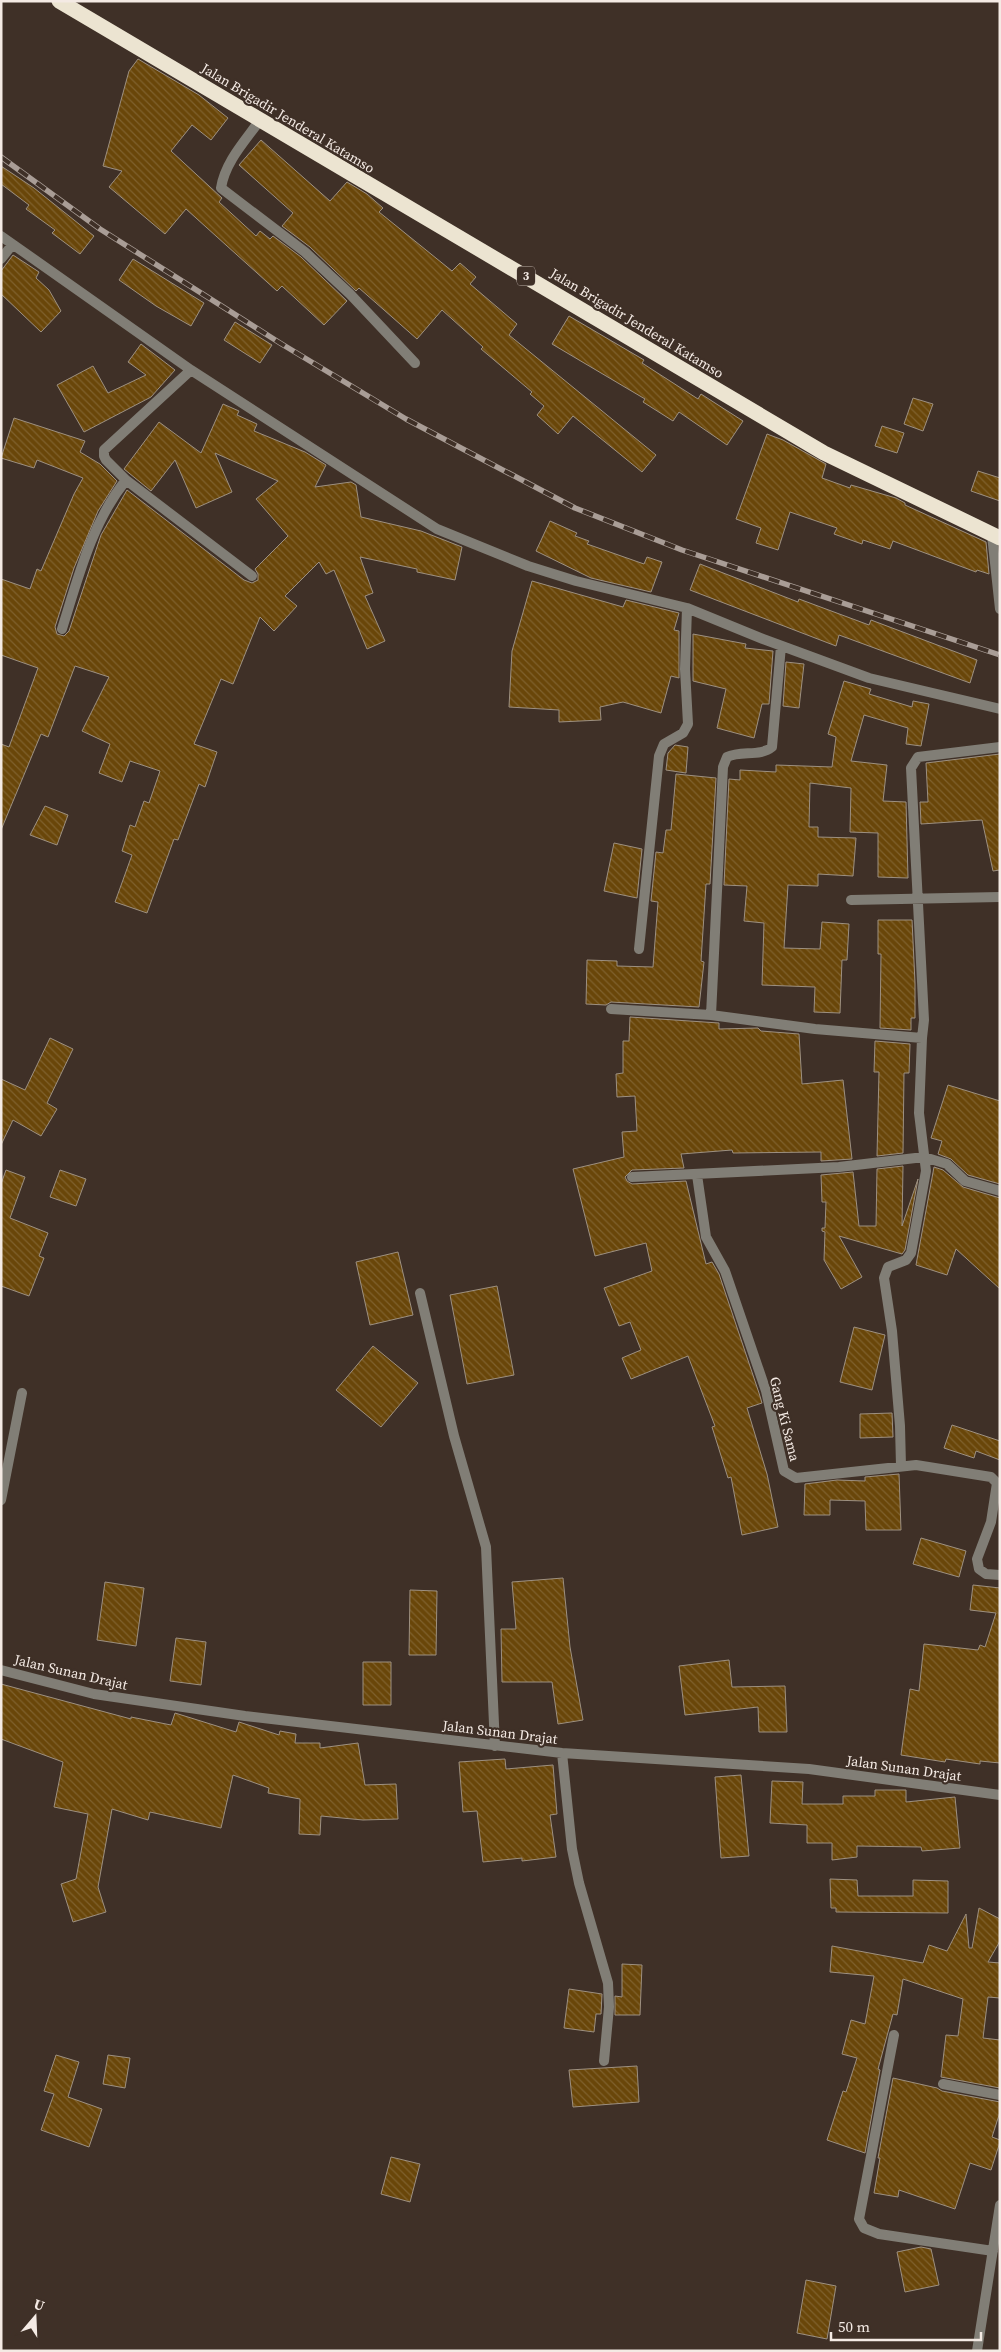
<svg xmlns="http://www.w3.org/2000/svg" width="1001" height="2352" font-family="'Source Serif 4',serif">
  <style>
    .building { fill: url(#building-back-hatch); stroke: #9d9081 }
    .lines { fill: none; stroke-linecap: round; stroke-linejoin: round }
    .street { stroke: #817e76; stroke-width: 10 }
    .highway { stroke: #ece4d1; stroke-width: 15 }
    .rail-casing { stroke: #a99d96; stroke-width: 5.5 }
    .rail { stroke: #3f3027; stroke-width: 4; stroke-dasharray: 11; stroke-linecap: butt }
    .labels { text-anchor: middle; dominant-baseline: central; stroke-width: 4.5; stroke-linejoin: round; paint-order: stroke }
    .shield { fill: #3f3027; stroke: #beb2ab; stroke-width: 1 }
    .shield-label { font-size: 12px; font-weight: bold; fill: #f4eae4 }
    .street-label { font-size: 14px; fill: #f4eae4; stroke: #3f3027 }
  </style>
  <defs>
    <pattern id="building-back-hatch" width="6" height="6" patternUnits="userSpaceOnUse" patternTransform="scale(1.25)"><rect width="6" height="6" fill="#694609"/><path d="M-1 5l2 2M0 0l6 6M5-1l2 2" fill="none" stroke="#7f612d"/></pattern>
  </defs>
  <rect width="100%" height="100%" fill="#3f3027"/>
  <path class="building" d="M 138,59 L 199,95 L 228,118 L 211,140 L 192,125 L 171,151 L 222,198 L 219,202 L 256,236 L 260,231 L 270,239 L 273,236 L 301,257 L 347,301 L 324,325 L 282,286 L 277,291 L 186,209 L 165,234 L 109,187 L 122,171 L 103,166 L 129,71 Z
    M 261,140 L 330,201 L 347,182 L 367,194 L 383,208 L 379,212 L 452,271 L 460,263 L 476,277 L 470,284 L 517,324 L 509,335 L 656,455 L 642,472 L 573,416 L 558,434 L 537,415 L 544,406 L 530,394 L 532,392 L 481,349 L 483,347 L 442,310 L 417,339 L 359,288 L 356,291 L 310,247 L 282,226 L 293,213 L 239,165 Z
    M 1,166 L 34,188 L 94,236 L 80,254 L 52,233 L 55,230 L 26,209 L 29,205 L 1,184 Z
    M 13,255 L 39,272 L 36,278 L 49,290 L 61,311 L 41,332 L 1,294 L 1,271 Z
    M 133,259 L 204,303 L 191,326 L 156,306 L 119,280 Z
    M 569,316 L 644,360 L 642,363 L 698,399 L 701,394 L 743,421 L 727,445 L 679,412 L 673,421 L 643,402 L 645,399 L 552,344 Z
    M 235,322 L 272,345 L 260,363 L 224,340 Z
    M 141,344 L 175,370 L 151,397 L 84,432 L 57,385 L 93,366 L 108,393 L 146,375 L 128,362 Z
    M 913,398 L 933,404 L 923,431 L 904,424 Z
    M 223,404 L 239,411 L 237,415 L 257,424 L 254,431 L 305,452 L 326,465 L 315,487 L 351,482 L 356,485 L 361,517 L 421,531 L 462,547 L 455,580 L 417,572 L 417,569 L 360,557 L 373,593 L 365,596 L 385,641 L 367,649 L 334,570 L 326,574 L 319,562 L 285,596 L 297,606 L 274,631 L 260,617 L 233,684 L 221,679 L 194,744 L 217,752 L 205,787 L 199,784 L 178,840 L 174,839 L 147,913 L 115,902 L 132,855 L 122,851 L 130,825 L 135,827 L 144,801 L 149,803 L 160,771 L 130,761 L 122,782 L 99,773 L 110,744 L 82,731 L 109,677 L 75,666 L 48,737 L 41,734 L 1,830 L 1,744 L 9,747 L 38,668 L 1,655 L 1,579 L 30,589 L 37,569 L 41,571 L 74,494 L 83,478 L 37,460 L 34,468 L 1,458 L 14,418 L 85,441 L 80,452 L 100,464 L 117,481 L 98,511 L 74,568 L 55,627 L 57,634 L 64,636 L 69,631 L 101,535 L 127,490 L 244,580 L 252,583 L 258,580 L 258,574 L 255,569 L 288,536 L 256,499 L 278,481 L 215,453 L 232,492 L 196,508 L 175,460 L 151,491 L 124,469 L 159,422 L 201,453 Z
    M 882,426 L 904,433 L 897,453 L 875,446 Z
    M 767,434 L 783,440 L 826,464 L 822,478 L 850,488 L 851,485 L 896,498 L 905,503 L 905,505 L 986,542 L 989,574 L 977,570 L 976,572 L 893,541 L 890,549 L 863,540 L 862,544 L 834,534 L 837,528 L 790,512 L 778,550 L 756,543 L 761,528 L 736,519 Z
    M 978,471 L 1000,478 L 1000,501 L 971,491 Z
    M 550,521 L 577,533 L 575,536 L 589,541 L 587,544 L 644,564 L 647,557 L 662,562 L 651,592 L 591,578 L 536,551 Z
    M 700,564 L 798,602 L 799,599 L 869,625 L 871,620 L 977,660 L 970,683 L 839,635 L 836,646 L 690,590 Z
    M 532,581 L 623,607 L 626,600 L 679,613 L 674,630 L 679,631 L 679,678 L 671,676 L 661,713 L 623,702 L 600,707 L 601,720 L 559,722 L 559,710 L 509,707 L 512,651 Z
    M 693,634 L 746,644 L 745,648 L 773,651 L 769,704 L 762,704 L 754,738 L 717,728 L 726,689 L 693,681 Z
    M 786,662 L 804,664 L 799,708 L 783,706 Z
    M 844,681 L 871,689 L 869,694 L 912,707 L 913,701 L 929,704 L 921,746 L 906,744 L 908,728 L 864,715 L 851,761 L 887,765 L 883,801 L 906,802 L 908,878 L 878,877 L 878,833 L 850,832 L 851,788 L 810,783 L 809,827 L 818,827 L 818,837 L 856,838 L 853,876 L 818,874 L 818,886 L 788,885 L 784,948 L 820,949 L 822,922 L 849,924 L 847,960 L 842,960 L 840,1013 L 814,1012 L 815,987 L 762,985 L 764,923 L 744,921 L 747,886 L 724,885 L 729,779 L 740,780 L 740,770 L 776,772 L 776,765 L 832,767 L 836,737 L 828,734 Z
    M 675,745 L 688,747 L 686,773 L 666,770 L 668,753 Z
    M 1000,754 L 1000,870 L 993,871 L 982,820 L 921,824 L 920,802 L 928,802 L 926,763 Z
    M 676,774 L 716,778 L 710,884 L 706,884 L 701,961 L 704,962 L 699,1007 L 611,1002 L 606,1005 L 586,1004 L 587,960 L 617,961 L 617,966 L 653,967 L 658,902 L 651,901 L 656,852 L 663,853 L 666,830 L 671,830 Z
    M 45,806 L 68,815 L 57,845 L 30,835 Z
    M 614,843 L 642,849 L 637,898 L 604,891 Z
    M 878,920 L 912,920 L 915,983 L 915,1018 L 911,1018 L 911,1030 L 880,1028 L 881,954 L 878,954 Z
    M 630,1017 L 719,1023 L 719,1029 L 758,1028 L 761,1031 L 799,1034 L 802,1084 L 843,1080 L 852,1159 L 821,1161 L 821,1152 L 733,1153 L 732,1150 L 681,1154 L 684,1168 L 632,1170 L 625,1177 L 627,1181 L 632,1184 L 686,1181 L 706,1264 L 712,1262 L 719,1274 L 759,1393 L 762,1403 L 747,1408 L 767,1474 L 778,1527 L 742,1535 L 731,1477 L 728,1478 L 712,1427 L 715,1426 L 688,1356 L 631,1379 L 622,1358 L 641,1350 L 630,1322 L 619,1326 L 604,1288 L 652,1271 L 646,1243 L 595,1256 L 573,1169 L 624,1157 L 622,1132 L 637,1131 L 635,1096 L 617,1097 L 616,1074 L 623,1073 L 623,1041 L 629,1041 Z
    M 50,1038 L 73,1049 L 47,1103 L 57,1109 L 41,1136 L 13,1120 L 1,1145 L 1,1079 L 25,1090 Z
    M 875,1041 L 910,1044 L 909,1073 L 904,1073 L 903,1153 L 877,1156 L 879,1072 L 874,1072 Z
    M 948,1085 L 1000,1101 L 1000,1184 L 968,1175 L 951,1159 L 938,1154 L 942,1141 L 931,1138 Z
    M 903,1166 L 902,1226 L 918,1179 L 905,1250 L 902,1254 L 839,1236 L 862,1277 L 841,1289 L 824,1260 L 825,1232 L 822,1231 L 822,1228 L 825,1228 L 826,1202 L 822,1202 L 821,1175 L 853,1172 L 859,1226 L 876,1226 L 877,1169 Z
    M 934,1167 L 943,1170 L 963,1187 L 1000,1198 L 1000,1289 L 956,1249 L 947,1275 L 916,1265 Z
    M 6,1170 L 25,1177 L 10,1218 L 48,1233 L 39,1256 L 44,1258 L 29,1296 L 1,1286 L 1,1184 Z
    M 60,1170 L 86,1179 L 76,1206 L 50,1197 Z
    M 398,1252 L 413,1315 L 370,1325 L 356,1262 Z
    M 497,1286 L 514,1375 L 467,1384 L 450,1295 Z
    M 854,1327 L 885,1335 L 872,1390 L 840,1382 Z
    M 373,1346 L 418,1383 L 381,1427 L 336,1390 Z
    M 892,1413 L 893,1437 L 860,1438 L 860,1414 Z
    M 952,1425 L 1000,1441 L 1000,1460 L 976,1451 L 974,1458 L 944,1448 Z
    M 899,1474 L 901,1530 L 866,1530 L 865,1501 L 830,1500 L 830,1515 L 804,1515 L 805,1484 L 837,1480 L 865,1481 L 865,1477 Z
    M 921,1538 L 966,1551 L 959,1577 L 913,1564 Z
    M 563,1578 L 570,1647 L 583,1720 L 558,1724 L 552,1682 L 502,1682 L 501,1629 L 516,1629 L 512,1582 Z
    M 105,1582 L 144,1588 L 136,1646 L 97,1640 Z
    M 973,1585 L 1000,1588 L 1000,1763 L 980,1761 L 980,1764 L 946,1759 L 945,1762 L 901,1755 L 910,1689 L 919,1691 L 924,1644 L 978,1650 L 980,1645 L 985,1647 L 996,1613 L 970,1610 Z
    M 410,1590 L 437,1591 L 436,1655 L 409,1655 Z
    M 176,1638 L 206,1642 L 201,1685 L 170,1681 Z
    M 729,1660 L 732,1687 L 785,1686 L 787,1732 L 759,1732 L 758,1707 L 685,1715 L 679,1666 Z
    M 363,1662 L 391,1662 L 391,1705 L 363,1705 Z
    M 1,1684 L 131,1719 L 131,1717 L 171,1725 L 175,1713 L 236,1732 L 239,1722 L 279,1735 L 280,1731 L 296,1734 L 295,1743 L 320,1743 L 320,1748 L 358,1743 L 365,1785 L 396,1784 L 398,1819 L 363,1820 L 321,1816 L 320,1835 L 299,1834 L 300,1799 L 268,1793 L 269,1788 L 233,1775 L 221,1828 L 150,1812 L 148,1820 L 112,1809 L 98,1887 L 106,1912 L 73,1922 L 61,1884 L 76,1879 L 88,1814 L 54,1807 L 63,1762 L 1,1739 Z
    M 505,1759 L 506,1769 L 553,1765 L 557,1814 L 550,1815 L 556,1857 L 522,1861 L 522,1858 L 483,1862 L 477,1811 L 463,1812 L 459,1762 Z
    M 741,1775 L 749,1856 L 721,1858 L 715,1777 Z
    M 772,1781 L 803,1782 L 802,1804 L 843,1804 L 843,1796 L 875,1796 L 875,1790 L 906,1790 L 906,1802 L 955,1797 L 960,1848 L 922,1851 L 921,1847 L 857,1846 L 857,1857 L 832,1860 L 832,1843 L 807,1843 L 807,1825 L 770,1823 Z
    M 830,1879 L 857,1880 L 858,1896 L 913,1896 L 913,1880 L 948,1881 L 948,1913 L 836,1912 L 836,1908 L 831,1908 Z
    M 979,1908 L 1000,1919 L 1000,1941 L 988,1962 L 1000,1963 L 1000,1998 L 988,1997 L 983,2038 L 1000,2040 L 1000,2088 L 941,2077 L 946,2035 L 958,2036 L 963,1999 L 903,1979 L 897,2015 L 893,2014 L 878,2069 L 880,2070 L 865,2153 L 827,2140 L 843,2091 L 846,2092 L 857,2058 L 842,2054 L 851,2020 L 865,2024 L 874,1976 L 830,1972 L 832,1946 L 923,1963 L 929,1945 L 947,1951 L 966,1914 L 969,1948 L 972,1948 Z
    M 622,1964 L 642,1965 L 640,2015 L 615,2015 L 615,1996 L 622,1997 Z
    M 569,1989 L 602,1994 L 601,2014 L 596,2014 L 594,2032 L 564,2028 Z
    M 56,2055 L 79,2062 L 68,2097 L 102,2109 L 89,2147 L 41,2130 L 54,2094 L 44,2091 Z
    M 108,2055 L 130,2058 L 125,2088 L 103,2084 Z
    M 637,2066 L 639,2102 L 573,2107 L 569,2070 Z
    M 893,2078 L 937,2088 L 942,2091 L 1000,2102 L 1000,2112 L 992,2137 L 1000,2140 L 1000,2142 L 991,2170 L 970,2163 L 955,2209 L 899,2190 L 898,2197 L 874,2193 L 880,2158 L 878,2158 Z
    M 391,2157 L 420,2164 L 410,2202 L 381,2194 Z
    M 921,2247 L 931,2249 L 939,2285 L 905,2292 L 897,2252 Z
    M 806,2280 L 836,2286 L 827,2339 L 797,2333 Z"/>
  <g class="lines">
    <path class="street" d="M 260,120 C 245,141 225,162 221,188 L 305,252 L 350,294 L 415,363
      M 1,236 L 191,370 L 437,529 L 528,566 L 576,581 L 687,608 L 763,639 L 869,678 L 1000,709
      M 1,259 L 12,245
      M 126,480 L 252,576
      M 992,535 L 1000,609
      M 62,629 C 78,578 92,522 126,480 L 106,460 L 104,456 L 104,450 L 191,370
      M 851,900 L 1000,897
      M 639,949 L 659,756 L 664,744 L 683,733 L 688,724 L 685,669 L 687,608
      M 611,1009 L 711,1015 L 815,1029 L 922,1038 L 924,1020 L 911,768 L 918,757 L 1000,747
      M 711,1015 L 723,767 L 727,757 C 741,750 760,757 772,747 L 781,646
      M 697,1175 L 706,1237 L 725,1271 L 766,1391 L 784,1471 L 796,1478 L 916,1465 L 991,1477 L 997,1483 L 991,1522 L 977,1559 L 979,1569 L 986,1574 L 1000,1575
      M 632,1177 L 839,1167 L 924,1157 L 947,1164 L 965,1181 L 1000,1191
      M 420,1293 L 454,1436 L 486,1547 L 495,1746
      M 901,1466 L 900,1426 L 892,1331 L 884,1278 L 888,1267 L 906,1260 L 911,1253 L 926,1171 L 919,1113 L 922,1038
      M 1,1500 L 22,1393
      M 1,1670 L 94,1694 L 245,1716 L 562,1753 L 809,1769 L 1000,1795
      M 562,1753 L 572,1849 L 579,1883 L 608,1983 L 609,2007 L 604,2061
      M 894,2035 L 859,2219 L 864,2228 L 879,2234 L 993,2251
      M 943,2084 L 1000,2095
      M 977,2351 L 1000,2205"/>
    <path class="highway" d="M 59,1 L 824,453 L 1000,538"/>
    <defs>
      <path id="rail" d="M 1,157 L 100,229 L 280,343 L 406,419 L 575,508 L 682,550 L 1000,655"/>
    </defs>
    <use href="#rail" class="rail-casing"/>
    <use href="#rail" class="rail"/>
  </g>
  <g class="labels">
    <rect class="shield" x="517" y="266.5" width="18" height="19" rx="4"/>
    <g class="shield-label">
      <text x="526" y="276">3</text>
    </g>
    <g class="street-label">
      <text transform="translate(288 118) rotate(31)">Jalan Brigadir Jenderal Katamso</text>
      <text transform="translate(637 323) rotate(31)">Jalan Brigadir Jenderal Katamso</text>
      <text transform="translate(785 1419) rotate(76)">Gang Ki Sama</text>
      <text transform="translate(71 1672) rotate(13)">Jalan Sunan Drajat</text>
      <text transform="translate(500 1732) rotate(7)">Jalan Sunan Drajat</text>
      <text transform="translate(904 1768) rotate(8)">Jalan Sunan Drajat</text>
    </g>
  </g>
  <rect width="1001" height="2352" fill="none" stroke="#f4eae4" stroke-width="5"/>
  <g transform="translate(35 2317) rotate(19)" stroke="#3f3027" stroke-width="4" paint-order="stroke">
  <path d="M0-4L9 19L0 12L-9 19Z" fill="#f4eae4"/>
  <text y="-8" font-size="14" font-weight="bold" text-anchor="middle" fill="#f4eae4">U</text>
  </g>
  <path d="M831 2332v8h150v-8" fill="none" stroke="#f4eae4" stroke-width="2.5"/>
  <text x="838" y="2332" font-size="15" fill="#f4eae4" stroke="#3f3027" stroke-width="4" paint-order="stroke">50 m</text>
</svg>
